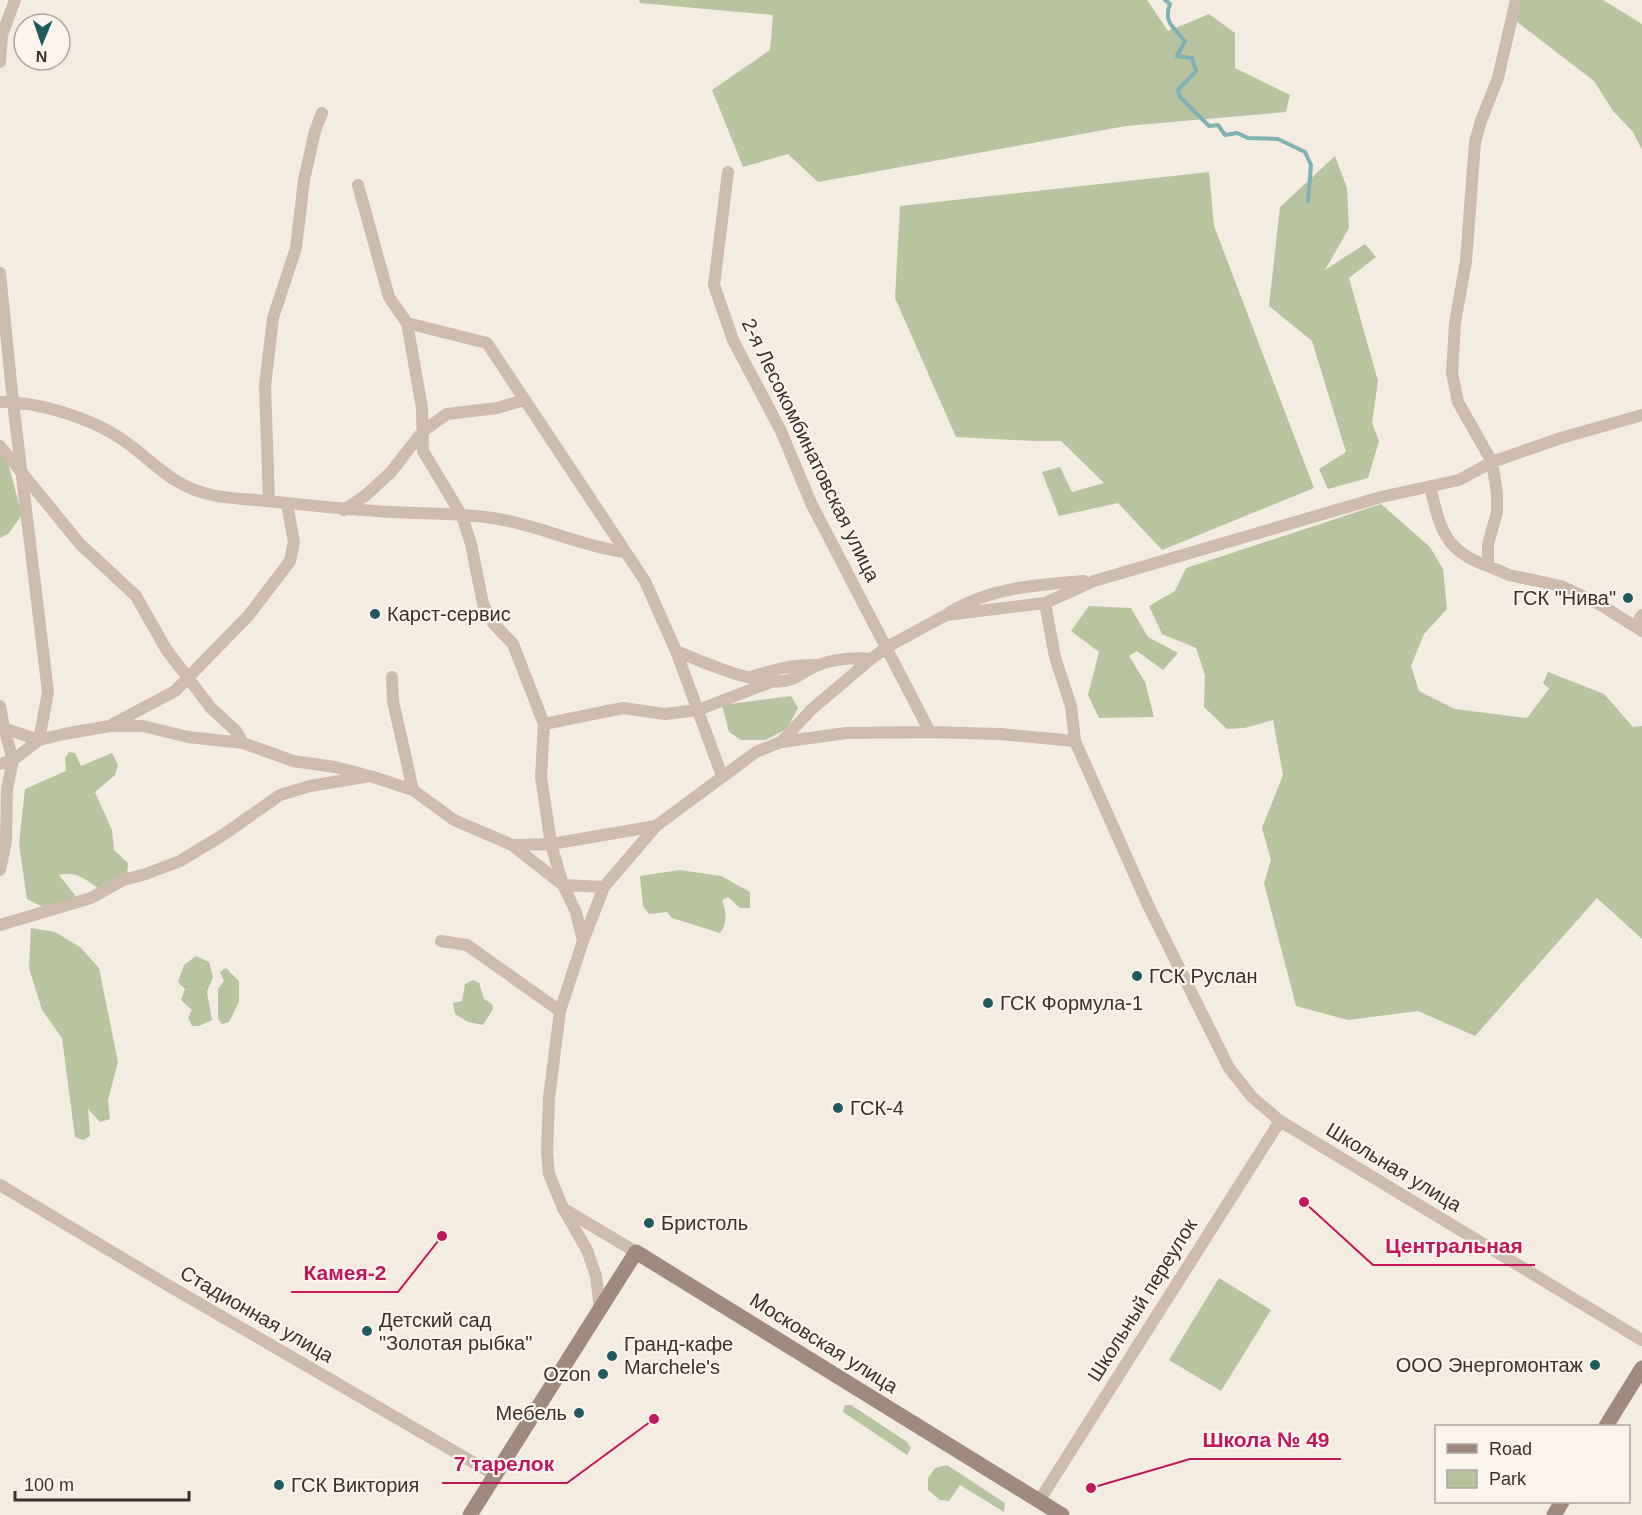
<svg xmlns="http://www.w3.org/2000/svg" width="1642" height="1515" font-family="Helvetica,sans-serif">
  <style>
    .green { fill: #b8c4a0 }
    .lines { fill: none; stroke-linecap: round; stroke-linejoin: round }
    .stream { stroke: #7fb0b2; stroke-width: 4 }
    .street { stroke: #cdbbac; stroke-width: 12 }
    .secondary { stroke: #a18a7d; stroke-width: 15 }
    .poi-dot { fill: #1f5a5e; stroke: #fbf5ee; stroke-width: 2 }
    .labels { text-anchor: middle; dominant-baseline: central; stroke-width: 4.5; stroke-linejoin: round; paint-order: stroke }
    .street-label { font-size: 20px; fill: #3b302b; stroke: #fbf5ee }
    .poi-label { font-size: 20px; fill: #3b302b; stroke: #fbf5ee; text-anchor: start }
    .leader { fill: none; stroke: #c2185b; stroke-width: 2 }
    .callout-dot { fill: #c2185b; stroke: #fbf5ee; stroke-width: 2 }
    .callout-label { font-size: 21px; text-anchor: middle; font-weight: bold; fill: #c2185b; stroke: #fbf5ee; stroke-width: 4.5; stroke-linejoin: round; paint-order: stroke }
  </style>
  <rect width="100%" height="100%" fill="#f4ebe1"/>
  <path class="green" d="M 639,0 L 1147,0 L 1168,31 L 1209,14 L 1235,33 L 1235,68 L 1290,95 L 1286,112 L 1126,126 L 818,182 L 788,154 L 743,167 L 712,90 L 770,50 L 773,15 L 640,3 Z
    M 1521,0 L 1603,0 L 1642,24 L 1642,150 L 1633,132 L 1613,111 L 1594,81 L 1516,21 Z
    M 1335,156 L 1347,188 L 1349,228 L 1325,270 L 1365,244 L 1376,257 L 1349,278 L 1378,381 L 1372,423 L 1379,441 L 1368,478 L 1328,489 L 1319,469 L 1346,452 L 1312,341 L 1269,306 L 1280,207 Z
    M 1209,172 L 1214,226 L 1314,488 L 1162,550 L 1118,503 L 1059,516 L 1042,472 L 1060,467 L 1072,492 L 1104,483 L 1061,441 L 1034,441 L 956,437 L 895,298 L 900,206 Z
    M 0,453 L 8,463 L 22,515 L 8,534 L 0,538 Z
    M 1381,504 L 1430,547 L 1443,569 L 1447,609 L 1424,634 L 1411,666 L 1419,691 L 1455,709 L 1527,718 L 1549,689 L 1543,683 L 1548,672 L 1604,694 L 1633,727 L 1642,726 L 1642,939 L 1597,898 L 1475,1036 L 1418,1011 L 1348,1020 L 1296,1006 L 1264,883 L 1271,860 L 1262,828 L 1283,775 L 1273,720 L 1245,728 L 1227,729 L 1204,707 L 1205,675 L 1196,648 L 1162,634 L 1149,606 L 1175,591 L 1186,568 Z
    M 1089,606 L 1131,608 L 1148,637 L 1178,653 L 1163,670 L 1137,651 L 1129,656 L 1145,682 L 1154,717 L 1099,718 L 1088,695 L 1099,652 L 1071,631 Z
    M 791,696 L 798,708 L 787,729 L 765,740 L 741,740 L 729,732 L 722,705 Z
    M 69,752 L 75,753 L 81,766 L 112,753 L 118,765 L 115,775 L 95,792 L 112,830 L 114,850 L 128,863 L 127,877 L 99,889 C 87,880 75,870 59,875 L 75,895 L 70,902 L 45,908 L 27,899 L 19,844 L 25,789 L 66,771 L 65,758 Z
    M 680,870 L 721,876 L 750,892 L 750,908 L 740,908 L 728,897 L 722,900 C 726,911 728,923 720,933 L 672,918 L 667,912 L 649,914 L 643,906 L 640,876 Z
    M 31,928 L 55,932 L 80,947 L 99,968 L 118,1062 L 108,1100 L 110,1119 L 100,1122 L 88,1109 L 90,1136 L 83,1140 L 75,1137 L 62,1038 L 42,1010 L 29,968 Z
    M 196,956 L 209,962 L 213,977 L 207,992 L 212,1020 L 199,1026 L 192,1026 L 188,1018 L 192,1010 L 181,1000 L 185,989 L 178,982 L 184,965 Z
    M 226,968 L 239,981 L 239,1002 L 229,1022 L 222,1024 L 218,1019 L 218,989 L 224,981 L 220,972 Z
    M 473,980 L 479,983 L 484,999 L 492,1004 L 493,1009 L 483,1025 L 468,1022 L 455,1014 L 453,1003 L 462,1001 L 465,984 Z
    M 1219,1278 L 1271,1310 L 1221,1391 L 1169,1360 Z
    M 845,1405 L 851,1405 L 907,1442 L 911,1448 L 907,1455 L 843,1412 Z
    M 947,1465 L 1005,1503 L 1004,1512 L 960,1485 L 949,1501 L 940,1500 L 928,1490 L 928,1478 L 935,1468 Z"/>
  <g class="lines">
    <path class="stream" d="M 1165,0 L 1170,4 C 1163,22 1174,28 1185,41 L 1177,56 L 1192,58 L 1196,71 L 1178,90 L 1180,97 L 1209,126 L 1218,125 L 1225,135 L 1237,133 L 1248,138 L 1278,139 L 1305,152 L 1311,165 L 1308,201"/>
    <path class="street" d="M 1516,0 L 1498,78 L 1481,121 L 1475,142 L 1466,261 L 1455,323 L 1452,373 L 1458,402 L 1492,462 L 1497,493 L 1497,512 L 1488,544 L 1488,566 L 1509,575 L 1561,586 L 1601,605 L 1642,631
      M 0,62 L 2,35 L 15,0
      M 728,172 L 714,285 L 733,340 L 781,431 L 811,503 L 930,732
      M 358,185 L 389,297 L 407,323 L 487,343 L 645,581 L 676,651 L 722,776
      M 0,273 L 13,402 L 48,692 L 39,740 L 0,727
      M 407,323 L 422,408 L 423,451 L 462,516 L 471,544 L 483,604 L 493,623 L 513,644 L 544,724 L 623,708 L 665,714 L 698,710 L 771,682
      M 0,402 C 35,401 87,417 117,436 C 152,458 167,485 212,495 C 229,499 248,499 266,501 C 308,505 350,510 392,512 C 425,514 459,513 492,518 C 537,524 579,546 624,552
      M 0,446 L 80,544 L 136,596 L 166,649 L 211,708 L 236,731 L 243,743
      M 1430,486 C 1440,528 1444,551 1488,566
      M 269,501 L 265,386 L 273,318 L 296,248 L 304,180 L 315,131 L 322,113
      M 344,510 L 366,495 L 391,472 L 423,431 L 447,414 L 497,408 L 524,400
      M 1045,603 L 1055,657 L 1071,706 L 1075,741
      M 950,612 C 993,587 1035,585 1084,581
      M 1635,626 L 1642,615
      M 676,651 C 703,662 764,690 792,679 C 800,676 808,669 816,666 C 832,659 855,657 871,659
      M 392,677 L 393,701 L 413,790 L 454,820 L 512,845 L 563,885 L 576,912 L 583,941
      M 751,677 C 773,670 794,664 816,665
      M 0,706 L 4,728 L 13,760 L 7,789 L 6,841 L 0,870
      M 544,724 L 541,777 L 551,844 L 563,885 L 604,887
      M 111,725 L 175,691 L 249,615 L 290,561 L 294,542 L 287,504
      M 781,742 L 812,709 L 871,659 L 887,647 L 946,615 L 1045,603 L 1094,581 L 1381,497 L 1459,480 L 1492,462 L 1561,438 L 1642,415
      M 0,764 L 13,760 L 39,740 L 64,734 L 110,726 L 143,726 L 188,737 L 243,743 L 293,761 L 335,767 L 366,775
      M 512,845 L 551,844 L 656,826
      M 0,925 L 91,898 L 123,880 L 146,874 L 180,861 L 223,835 L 280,795 L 310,786 L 370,776 L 413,790
      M 441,941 L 467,945 L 560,1011
      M 0,1185 L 164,1283 L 495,1475
      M 564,1209 L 636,1252
      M 600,1309 L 596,1276 L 587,1250 L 563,1208 L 549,1174 L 547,1153 L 549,1098 L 560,1011 L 583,941 L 604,887 L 656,826 L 756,752 L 781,742 L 846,733 L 930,732 L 1000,734 L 1075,741 L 1148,905 L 1229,1068 L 1252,1097 L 1280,1121 L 1642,1340
      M 1039,1501 L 1280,1121"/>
    <path class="secondary" d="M 1606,1426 L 1642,1368
      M 470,1515 L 636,1252 L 1062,1515
      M 1554,1515 L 1562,1502"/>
  </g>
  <g class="poi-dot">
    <circle cx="1628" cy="598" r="6"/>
    <circle cx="375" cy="614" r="6"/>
    <circle cx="1137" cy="976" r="6"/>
    <circle cx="988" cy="1003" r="6"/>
    <circle cx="838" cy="1108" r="6"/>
    <circle cx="649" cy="1223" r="6"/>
    <circle cx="367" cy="1331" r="6"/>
    <circle cx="612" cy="1356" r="6"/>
    <circle cx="1595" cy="1365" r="6"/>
    <circle cx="603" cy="1374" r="6"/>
    <circle cx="579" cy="1413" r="6"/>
    <circle cx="279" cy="1485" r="6"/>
  </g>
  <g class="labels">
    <g class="street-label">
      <text transform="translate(811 450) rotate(64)">2-я Лесокомбинатовская улица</text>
      <text transform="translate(1394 1167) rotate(31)">Школьная улица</text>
      <text transform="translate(1142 1300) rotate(-58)">Школьный переулок</text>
      <text transform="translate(257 1314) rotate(30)">Стадионная улица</text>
      <text transform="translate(824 1343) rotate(32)">Московская улица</text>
    </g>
    <g class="poi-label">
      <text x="1616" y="598" text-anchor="end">ГСК "Нива"</text>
      <text x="387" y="614">Карст-сервис</text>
      <text x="1149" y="976">ГСК Руслан</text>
      <text x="1000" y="1003">ГСК Формула-1</text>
      <text x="850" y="1108">ГСК-4</text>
      <text x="661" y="1223">Бристоль</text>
      <text x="379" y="1320">Детский сад<tspan x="379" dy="23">"Золотая рыбка"</tspan></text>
      <text x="624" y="1344">Гранд-кафе<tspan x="624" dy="23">Marchele's</tspan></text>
      <text x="1583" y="1365" text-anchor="end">ООО Энергомонтаж</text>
      <text x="591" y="1374" text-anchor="end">Ozon</text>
      <text x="567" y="1413" text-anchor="end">Мебель</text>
      <text x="291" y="1485">ГСК Виктория</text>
    </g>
  </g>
  <path class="leader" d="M1304 1202L1373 1265H1535M442 1236L398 1292H291M1091 1488L1190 1459H1341M654 1419L567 1483H442"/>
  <g class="callout-dot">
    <circle cx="1304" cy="1202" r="6"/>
    <circle cx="442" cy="1236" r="6"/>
    <circle cx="1091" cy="1488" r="6"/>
    <circle cx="654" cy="1419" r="6"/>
  </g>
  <g class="callout-label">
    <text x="1454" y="1253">Центральная</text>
    <text x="345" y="1280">Камея-2</text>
    <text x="1266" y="1447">Школа № 49</text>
    <text x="504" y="1471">7 тарелок</text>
  </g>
  <rect x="1435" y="1425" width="195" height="78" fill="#fbf5ee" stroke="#aea6a0" stroke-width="1.5"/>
  <rect x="1447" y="1444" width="30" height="9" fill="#a18a7d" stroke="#aea6a0" stroke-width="1.5"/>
  <text x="1489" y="1455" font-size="18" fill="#3b302b">Road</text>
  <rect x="1447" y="1470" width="30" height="18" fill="#b8c4a0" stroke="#aea6a0" stroke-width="1.5"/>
  <text x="1489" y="1485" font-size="18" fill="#3b302b">Park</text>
  <g transform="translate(42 42) rotate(182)"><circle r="28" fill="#fbf5ee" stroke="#aea6a0" stroke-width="1.5"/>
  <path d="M0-4.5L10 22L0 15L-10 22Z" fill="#1f5a5e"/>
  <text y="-9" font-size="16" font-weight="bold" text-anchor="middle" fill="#3b302b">N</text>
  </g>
  <path d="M15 1491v9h174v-9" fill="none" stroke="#3b302b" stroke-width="3"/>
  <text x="24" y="1491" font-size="18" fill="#3b302b" stroke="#fbf5ee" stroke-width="4.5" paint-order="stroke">100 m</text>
</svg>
